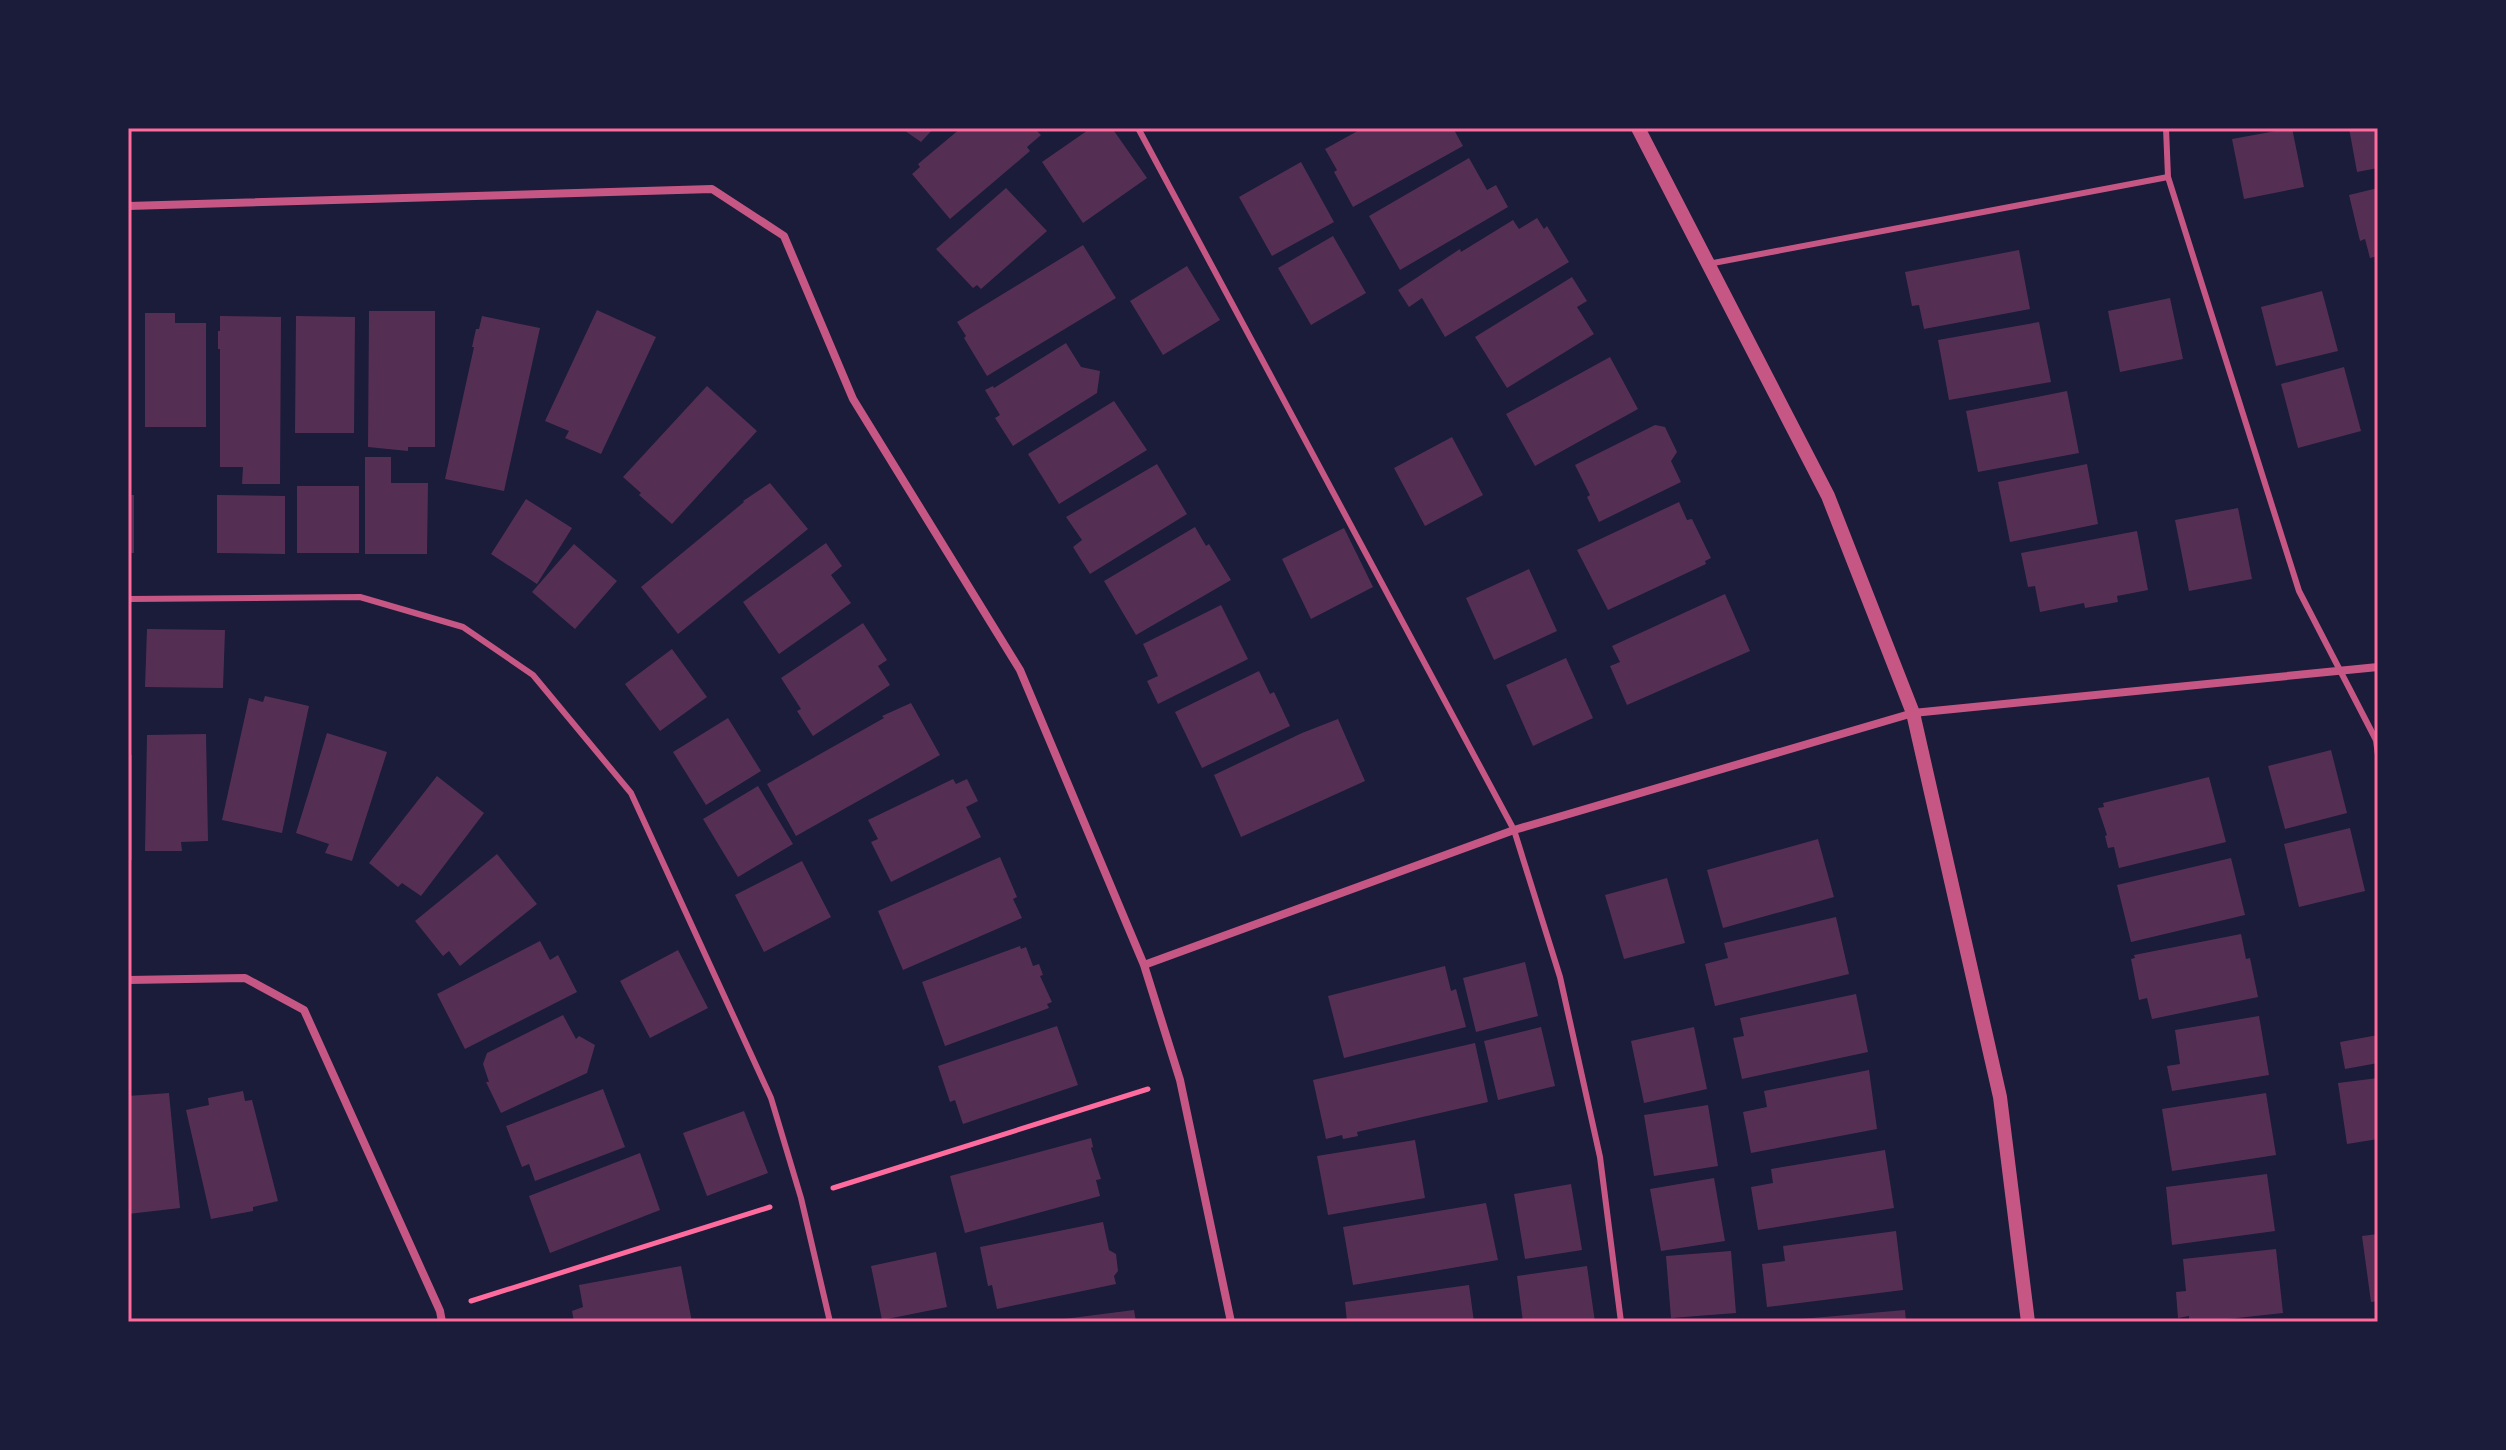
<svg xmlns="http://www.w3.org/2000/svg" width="2506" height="1450" font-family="'Noto Sans',sans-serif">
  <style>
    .building { fill: #542f53 }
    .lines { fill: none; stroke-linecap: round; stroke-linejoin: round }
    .path { stroke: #ff6b9d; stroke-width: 5 }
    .service { stroke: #c65784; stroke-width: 6 }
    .minor { stroke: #c65784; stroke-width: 8 }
    .tertiary { stroke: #c65784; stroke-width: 14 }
    .neatline { fill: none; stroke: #ff6b9d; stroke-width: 3 }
  </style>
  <rect width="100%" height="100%" fill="#1b1b3a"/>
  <path class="building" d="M 901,128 L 934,128 L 921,142 Z
    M 961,128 L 1034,128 L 1041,135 L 1027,147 L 1030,151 L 950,219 L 912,174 L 920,167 L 918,164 Z
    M 1091,128 L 1112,128 L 1147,178 L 1083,223 L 1042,162 Z
    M 1363,128 L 1453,128 L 1463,146 L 1353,207 L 1334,172 L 1337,170 L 1325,149 Z
    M 2292,128 L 2304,187 L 2244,199 L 2232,139 Z
    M 2349,128 L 2378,128 L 2378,168 L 2357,172 Z
    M 1469,158 L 1487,190 L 1496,185 L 1508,207 L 1400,270 L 1369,216 Z
    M 1301,162 L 1334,222 L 1272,256 L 1239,197 Z
    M 1006,188 L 1047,231 L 981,289 L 977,285 L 973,288 L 936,249 Z
    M 2378,188 L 2378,256 L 2370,258 L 2365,239 L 2360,241 L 2349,195 Z
    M 1537,218 L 1544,229 L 1547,226 L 1569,262 L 1445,337 L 1422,298 L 1409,307 L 1398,290 L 1460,249 L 1461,252 L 1513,220 L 1519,229 Z
    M 1333,236 L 1366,293 L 1311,325 L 1278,268 Z
    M 1083,245 L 1116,298 L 987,376 L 964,338 L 966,336 L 957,322 Z
    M 2019,250 L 2030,309 L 1924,329 L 1919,305 L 1912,306 L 1905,272 Z
    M 1187,266 L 1220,320 L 1163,355 L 1130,301 Z
    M 1572,277 L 1587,301 L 1577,307 L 1594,334 L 1507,388 L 1475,337 Z
    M 2322,291 L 2338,351 L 2276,366 L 2261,307 Z
    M 2170,298 L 2183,359 L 2120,372 L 2108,311 Z
    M 597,310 L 656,337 L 601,454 L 565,438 L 569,431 L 545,421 Z
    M 369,311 L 435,311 L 435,447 L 408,447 L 408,451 L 368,447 Z
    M 145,313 L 175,313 L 175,323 L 206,323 L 206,427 L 145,427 Z
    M 220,316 L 281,317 L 280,484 L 242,484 L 243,467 L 220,467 L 220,349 L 218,349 L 218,331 L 220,331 Z
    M 296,316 L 355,317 L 354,433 L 295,433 Z
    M 482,316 L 540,328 L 504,491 L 445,479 L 474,347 L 472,347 L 476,329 L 479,329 Z
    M 128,318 L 131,318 L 131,484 L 128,484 Z
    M 2039,322 L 2051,382 L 1949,400 L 1938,340 Z
    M 1066,343 L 1081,367 L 1100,371 L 1097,393 L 1013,446 L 995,418 L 1000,415 L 985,390 L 993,386 L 994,388 Z
    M 1610,357 L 1638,409 L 1535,466 L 1506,414 Z
    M 2344,367 L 2361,431 L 2298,448 L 2281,384 Z
    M 707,386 L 757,431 L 672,524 L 639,495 L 641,493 L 623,477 Z
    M 2067,391 L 2079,453 L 1978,472 L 1966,411 Z
    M 1114,401 L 1147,450 L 1059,504 L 1028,454 Z
    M 1655,425 L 1665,427 L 1677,452 L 1671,461 L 1681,482 L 1599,522 L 1587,497 L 1590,495 L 1575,465 Z
    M 1452,437 L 1483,495 L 1425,526 L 1394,468 Z
    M 365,457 L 391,457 L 391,483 L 428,483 L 427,554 L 365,554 Z
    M 1157,464 L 1187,514 L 1090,574 L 1073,547 L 1082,540 L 1066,517 Z
    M 2087,464 L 2098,524 L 2010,542 L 1998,482 Z
    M 770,483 L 808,529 L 678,634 L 641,587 L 744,502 L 743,501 Z
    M 297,486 L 359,486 L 359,553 L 297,553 Z
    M 128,495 L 134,495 L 134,553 L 128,553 Z
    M 217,495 L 285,496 L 285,554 L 217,553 Z
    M 526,499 L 572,528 L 537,584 L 491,554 Z
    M 1679,502 L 1687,520 L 1692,519 L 1711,558 L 1705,561 L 1706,564 L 1608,610 L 1577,550 Z
    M 2238,508 L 2252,579 L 2189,591 L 2175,520 Z
    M 1195,527 L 1206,546 L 1209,544 L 1231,580 L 1136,635 L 1104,581 Z
    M 1344,528 L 1373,587 L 1311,619 L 1282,559 Z
    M 2137,531 L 2148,590 L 2117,596 L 2118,602 L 2085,608 L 2084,603 L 2040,612 L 2035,586 L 2028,587 L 2021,553 Z
    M 826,543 L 842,566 L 831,575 L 851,603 L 779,654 L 743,602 Z
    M 574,544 L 617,581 L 575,629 L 532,592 Z
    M 1529,569 L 1557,631 L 1494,660 L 1466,598 Z
    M 1725,594 L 1750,651 L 1627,705 L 1610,666 L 1620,662 L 1612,646 Z
    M 1221,605 L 1248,659 L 1158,704 L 1147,681 L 1158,676 L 1143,644 Z
    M 863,623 L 887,660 L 878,666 L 890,685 L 813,736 L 797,711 L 801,709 L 781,678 Z
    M 147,629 L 225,630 L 223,688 L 145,687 Z
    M 672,649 L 707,697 L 660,731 L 625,684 Z
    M 1566,658 L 1593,718 L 1533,746 L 1506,685 Z
    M 1259,671 L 1270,694 L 1274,692 L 1290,726 L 1202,768 L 1175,712 Z
    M 265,696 L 309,706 L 282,833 L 222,820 L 249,698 L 263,702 Z
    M 911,703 L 940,755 L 796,836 L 767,784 L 884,718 L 882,716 Z
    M 728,718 L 761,771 L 706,805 L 673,752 Z
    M 1338,719 L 1365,781 L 1241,837 L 1214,775 L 1302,733 Z
    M 327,733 L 387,752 L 352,861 L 325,853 L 329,844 L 296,833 Z
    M 206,734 L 208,841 L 181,842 L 182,851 L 145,851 L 147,735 Z
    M 2331,750 L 2347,813 L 2285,829 L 2268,766 Z
    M 128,755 L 132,755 L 132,860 L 128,860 Z
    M 437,776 L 484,813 L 421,896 L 402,883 L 398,887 L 369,863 Z
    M 2209,777 L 2226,842 L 2119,868 L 2114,847 L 2108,848 L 2105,836 L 2107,835 L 2098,808 L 2104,807 L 2103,803 Z
    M 953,779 L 956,784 L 967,779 L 978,801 L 966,807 L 981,837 L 891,882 L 871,842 L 878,839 L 868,820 Z
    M 758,786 L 793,844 L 738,877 L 703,819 Z
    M 2350,828 L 2365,891 L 2299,907 L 2284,844 Z
    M 1818,839 L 1834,897 L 1723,928 L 1707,870 Z
    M 497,854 L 537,904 L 460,966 L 449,951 L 443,956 L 415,921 Z
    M 1000,857 L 1017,897 L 1013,899 L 1022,918 L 903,970 L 878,911 Z
    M 2231,858 L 2245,915 L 2131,942 L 2117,885 Z
    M 802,861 L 831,917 L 764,952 L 735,895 Z
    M 1667,878 L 1685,943 L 1624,959 L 1605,895 Z
    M 1836,917 L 1849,974 L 1715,1006 L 1705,964 L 1728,958 L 1724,943 Z
    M 2241,934 L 2246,959 L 2250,958 L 2258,997 L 2152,1019 L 2147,998 L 2139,1000 L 2131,959 L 2135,958 L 2134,955 Z
    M 540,941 L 550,960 L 558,955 L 577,992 L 465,1049 L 437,994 Z
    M 1020,946 L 1021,949 L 1026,947 L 1033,966 L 1039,964 L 1043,975 L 1040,976 L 1052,1002 L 1047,1004 L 1049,1008 L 945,1046 L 922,982 Z
    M 678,950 L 708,1008 L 650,1038 L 620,981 Z
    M 1525,962 L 1538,1016 L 1476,1032 L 1463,978 Z
    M 1445,966 L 1451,991 L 1456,989 L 1466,1027 L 1344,1058 L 1328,996 Z
    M 1856,994 L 1868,1052 L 1742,1079 L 1733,1038 L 1744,1036 L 1740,1018 Z
    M 563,1015 L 576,1039 L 579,1036 L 595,1045 L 587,1073 L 501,1113 L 486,1082 L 489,1082 L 483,1064 L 487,1053 Z
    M 2259,1016 L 2269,1075 L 2172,1091 L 2167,1066 L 2180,1064 L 2175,1030 Z
    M 1057,1026 L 1078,1085 L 963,1124 L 955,1100 L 950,1102 L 938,1066 Z
    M 1541,1027 L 1555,1086 L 1498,1100 L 1484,1041 Z
    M 1694,1027 L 1707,1089 L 1644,1103 L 1631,1041 Z
    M 2378,1035 L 2378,1063 L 2345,1069 L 2340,1042 Z
    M 1475,1043 L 1488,1102 L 1357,1132 L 1358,1136 L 1343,1139 L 1342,1135 L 1326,1139 L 1313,1080 Z
    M 1869,1070 L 1877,1129 L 1751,1153 L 1743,1112 L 1767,1107 L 1764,1091 Z
    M 2378,1078 L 2378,1139 L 2347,1144 L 2338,1083 Z
    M 603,1089 L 625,1147 L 535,1181 L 529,1164 L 522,1167 L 506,1126 Z
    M 243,1091 L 245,1101 L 252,1100 L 278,1201 L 253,1207 L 253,1211 L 211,1219 L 186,1110 L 209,1105 L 208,1098 Z
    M 169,1093 L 180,1208 L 128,1214 L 128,1096 Z
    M 2266,1093 L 2276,1155 L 2172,1171 L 2162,1109 Z
    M 1708,1105 L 1718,1166 L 1654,1176 L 1644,1115 Z
    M 744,1111 L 768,1173 L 707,1196 L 683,1133 Z
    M 1091,1138 L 1093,1147 L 1091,1148 L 1101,1179 L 1096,1180 L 1100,1196 L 965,1233 L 950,1176 Z
    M 1415,1140 L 1425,1198 L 1328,1215 L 1317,1156 Z
    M 1885,1150 L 1894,1208 L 1758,1230 L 1751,1187 L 1773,1183 L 1771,1169 Z
    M 640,1153 L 660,1210 L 550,1253 L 529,1196 Z
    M 2267,1174 L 2275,1231 L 2172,1245 L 2166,1187 Z
    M 1714,1178 L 1725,1241 L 1661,1251 L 1650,1189 Z
    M 1571,1184 L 1582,1250 L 1525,1259 L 1514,1194 Z
    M 1486,1203 L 1498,1260 L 1353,1285 L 1343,1227 Z
    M 1103,1222 L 1109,1250 L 1116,1254 L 1118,1271 L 1114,1276 L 1116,1284 L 997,1309 L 992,1285 L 988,1286 L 980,1247 Z
    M 1896,1231 L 1903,1290 L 1767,1307 L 1762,1264 L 1785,1261 L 1783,1246 Z
    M 2378,1234 L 2378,1301 L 2371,1302 L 2362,1236 Z
    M 2276,1249 L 2283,1313 L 2200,1322 L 2189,1322 L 2189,1316 L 2178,1318 L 2176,1292 L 2186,1291 L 2183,1259 Z
    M 1731,1251 L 1736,1313 L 1671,1318 L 1666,1256 Z
    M 936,1252 L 947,1307 L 882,1320 L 871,1266 Z
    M 681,1266 L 692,1322 L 574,1322 L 572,1311 L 583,1307 L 579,1285 Z
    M 1587,1266 L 1595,1322 L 1523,1322 L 1517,1276 Z
    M 1469,1285 L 1474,1322 L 1347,1322 L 1345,1302 Z
    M 1134,1310 L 1136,1322 L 1057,1322 L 1056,1320 Z
    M 1905,1310 L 1906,1322 L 1789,1322 L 1789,1320 Z"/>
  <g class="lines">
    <path class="path" d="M 833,1188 L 1148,1089
      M 471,1301 L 770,1207"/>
    <path class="service" d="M 1138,128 L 1514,830 L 1560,977 L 1600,1157 L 1621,1322
      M 2166,128 L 2168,177 L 2299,591 L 2376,740 L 2378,755
      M 1708,264 L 2168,177
      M 128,599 L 360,597 L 463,627 L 533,675 L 631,793 L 771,1098 L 801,1198 L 830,1322"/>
    <path class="minor" d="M 128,206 L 712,189 L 784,236 L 853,399 L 1020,670 L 1144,965 L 1180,1080 L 1231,1322
      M 1144,965 L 1514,830 L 1913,713 L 2378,667
      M 128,980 L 245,978 L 304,1010 L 440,1311 L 442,1322"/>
    <path class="tertiary" d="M 1638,128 L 1828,496 L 1913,713 L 2000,1097 L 2028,1322"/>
  </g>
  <rect width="2506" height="1450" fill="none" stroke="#1b1b3a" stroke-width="260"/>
  <rect x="130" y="130" width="2246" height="1190" class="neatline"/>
</svg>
